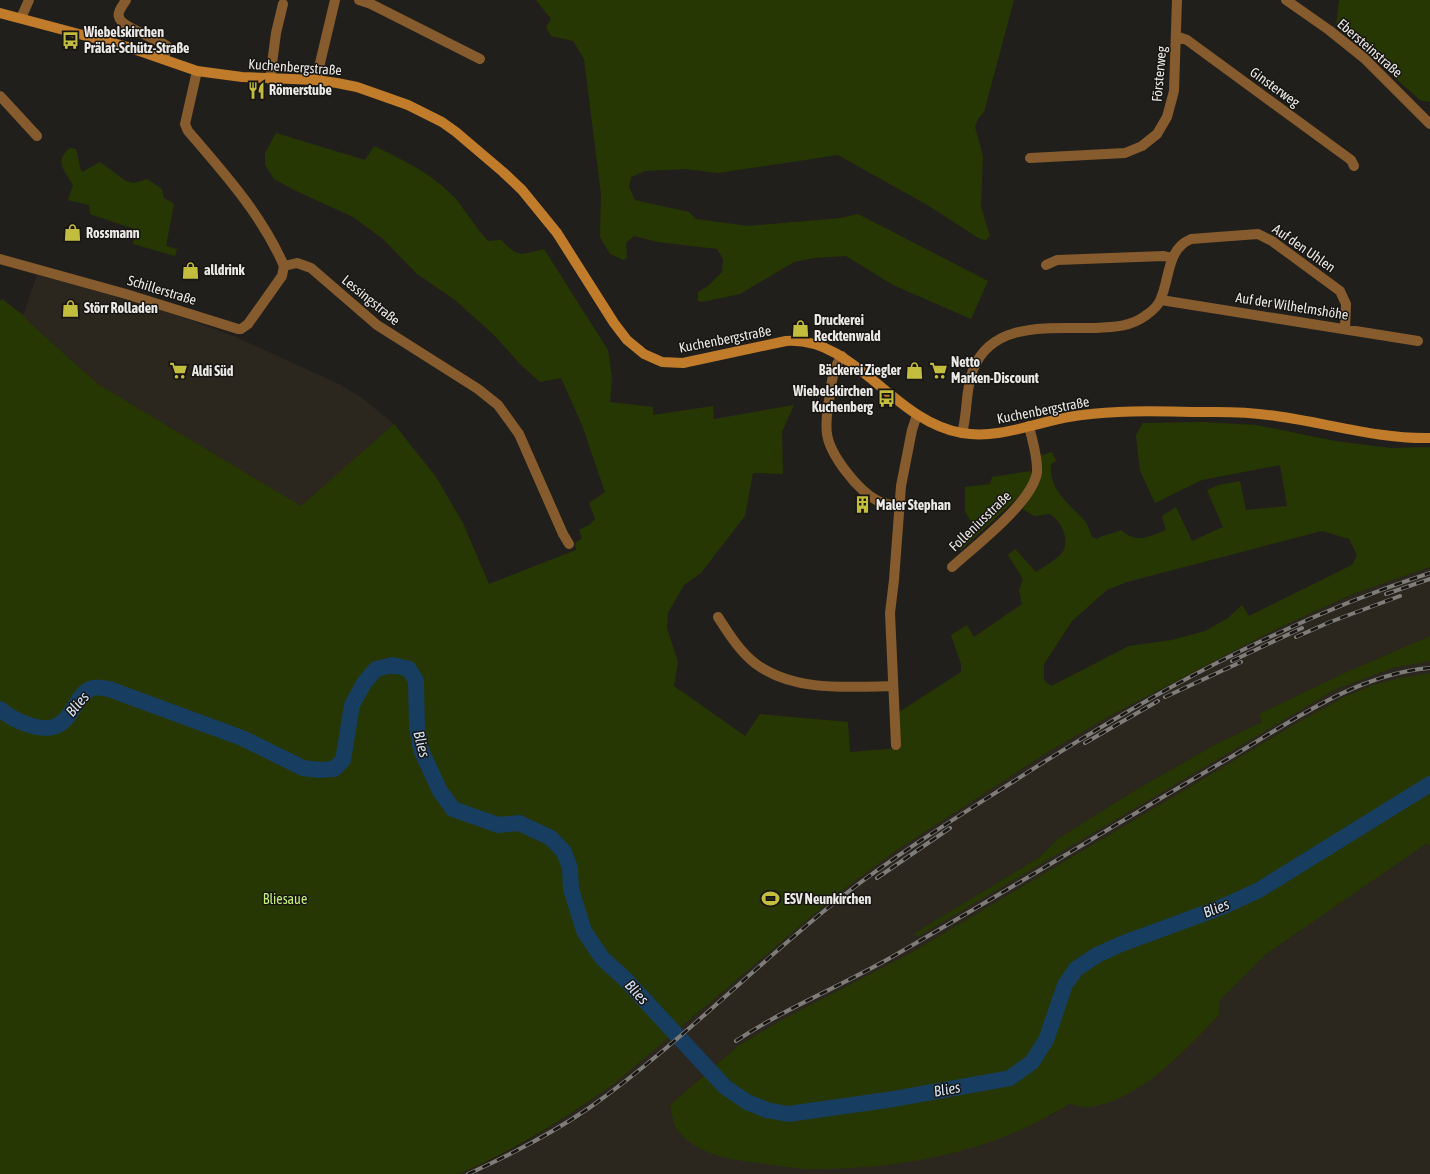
<svg xmlns="http://www.w3.org/2000/svg" width="1430" height="1174" font-family="'Asap Condensed',sans-serif">
  <style>
    .built { fill: #2c271e }
    .green { fill: #273703; fill-rule: evenodd }
    .lines { fill: none; stroke-linecap: round; stroke-linejoin: round }
    .river { stroke: #173d60; stroke-width: 16 }
    .street { stroke: #865b2d; stroke-width: 10 }
    .secondary { stroke: #c17c2b; stroke-width: 10 }
    .rail-casing { stroke: #7f7d7a; stroke-width: 4 }
    .rail { stroke: #181613; stroke-width: 2.5; stroke-dasharray: 8; stroke-linecap: butt }
    .labels { text-anchor: middle; dominant-baseline: central; stroke-width: 3; stroke-linejoin: round; paint-order: stroke }
    .poi-label { font-size: 14px; font-weight: bold; fill: #ebe9e7; stroke: #181613; text-anchor: start }
    .street-label { font-size: 14px; fill: #ebe9e7; stroke: #181613 }
    .park-label { font-size: 14px; fill: #c5f078; stroke: #181613 }
    .water-label { font-size: 15px; font-style: italic; fill: #d2e3f5; stroke: #181613 }
  </style>
  <rect width="100%" height="100%" fill="#211f1c"/>
  <path class="built" d="M 37,275 L 149,305 L 236,337 L 339,384 L 362,398 L 394,424 L 302,507 L 98,384 L 30,323 L 23,316 Z
    M 1430,567 L 1430,636 L 1342,674 L 1260,714 L 1262,722 L 1216,744 L 1134,791 L 1059,838 L 1038,858 L 915,933 L 1336,689 L 1393,668 L 1425,661 L 1430,661 L 1430,673 L 1373,685 L 1344,697 L 1302,720 L 907,955 L 787,1017 L 739,1045 L 670,1105 L 1050,1116 L 1069,1104 L 1086,1107 L 1141,1085 L 1174,1060 L 1219,1015 L 1220,1000 L 1265,955 L 1427,842 L 1430,846 L 1430,1174 L 459,1174 L 486,1163 L 529,1140 L 577,1110 L 615,1083 L 839,893 L 894,852 L 1048,752 L 1113,714 L 1274,630 L 1353,594 Z"/>
  <path class="green" d="M 536,0 L 1014,0 L 984,112 L 978,119 L 975,127 L 983,156 L 981,207 L 990,236 L 986,240 L 980,239 L 929,206 L 838,155 L 718,173 L 685,169 L 645,171 L 631,177 L 629,187 L 635,200 L 689,212 L 696,219 L 748,226 L 841,218 L 858,214 L 988,281 L 971,319 L 893,285 L 846,256 L 814,258 L 794,262 L 740,294 L 702,302 L 698,301 L 698,292 L 708,286 L 722,272 L 723,259 L 717,249 L 657,242 L 634,236 L 626,243 L 627,258 L 623,260 L 610,254 L 600,237 L 601,194 L 584,59 L 573,41 L 551,36 L 546,27 L 551,19 Z
    M 1339,0 L 1430,0 L 1430,102 L 1420,100 L 1336,25 Z
    M 276,133 L 365,160 L 374,146 C 403,160 431,173 454,197 C 466,211 475,227 488,241 L 501,240 C 519,258 520,255 544,249 L 608,350 L 612,378 L 610,402 L 653,407 L 653,415 L 713,406 L 714,419 L 794,405 L 782,432 L 783,474 L 753,473 L 745,516 L 701,573 L 684,585 L 668,613 L 667,628 L 678,662 L 674,686 L 745,736 L 760,714 L 848,722 L 850,752 L 898,748 L 896,714 L 961,672 L 961,664 L 951,635 L 967,625 L 974,637 L 1022,604 L 1019,590 L 1023,579 L 1008,555 L 1015,549 L 1036,572 C 1043,567 1056,560 1062,553 C 1071,540 1061,521 1050,514 L 1034,516 L 1023,509 L 1040,480 L 1039,456 L 1052,452 L 1056,461 L 1051,464 C 1049,491 1068,502 1084,520 C 1088,524 1090,532 1092,537 L 1097,539 C 1104,534 1113,534 1121,530 C 1136,544 1149,537 1166,530 L 1162,516 L 1176,507 L 1192,541 L 1223,527 L 1207,490 L 1219,485 L 1240,481 L 1246,510 L 1287,506 L 1280,465 L 1202,480 L 1155,503 L 1140,471 L 1136,435 L 1143,423 L 1204,422 L 1256,425 L 1335,441 L 1391,448 L 1430,447 L 1430,567 L 1353,594 L 1274,630 L 1113,714 L 1048,752 L 894,852 L 839,893 L 615,1083 C 566,1118 515,1150 459,1174 L 0,1174 L 0,301 L 2,299 L 23,315 L 30,323 L 98,384 L 301,506 L 394,424 L 436,477 L 463,523 L 489,584 L 576,550 L 575,543 L 582,538 L 579,530 L 589,525 L 595,519 L 589,503 L 605,492 L 582,425 L 561,378 L 540,382 L 521,365 L 493,334 L 455,300 L 417,274 L 383,239 L 353,217 L 294,190 L 274,179 L 265,165 L 265,153 ZM 1322,531 L 1349,539 L 1357,555 L 1352,565 L 1249,616 L 1242,605 L 1228,618 L 1205,631 L 1172,640 L 1129,646 L 1051,686 L 1044,680 L 1044,664 L 1072,621 L 1107,590 L 1127,582 Z
    M 70,148 L 76,149 C 79,157 78,164 82,172 L 100,162 L 126,181 L 134,183 L 147,179 L 162,189 L 164,198 L 174,204 L 166,246 L 177,249 L 175,256 L 133,244 L 137,230 L 90,214 L 89,205 L 68,200 L 73,185 C 64,171 54,160 70,148 Z
    M 1031,471 L 1031,478 L 1025,491 L 961,550 L 958,546 L 960,539 L 974,527 L 965,511 L 965,487 L 990,484 L 992,477 Z
    M 1430,636 L 1430,661 L 1393,668 L 1336,689 L 917,937 L 915,933 L 1038,858 L 1059,838 L 1134,791 L 1216,744 L 1262,722 L 1259,714 L 1342,674 Z
    M 1430,673 L 1430,846 L 1427,843 L 1265,955 L 1220,1000 L 1219,1015 C 1185,1050 1139,1102 1088,1107 C 1082,1107 1075,1105 1069,1104 C 993,1153 897,1170 808,1169 C 794,1168 780,1166 766,1164 C 734,1160 700,1157 678,1131 C 673,1125 672,1113 670,1105 L 739,1045 L 787,1017 L 907,955 L 1302,720 L 1344,697 L 1373,685 L 1400,678 Z"/>
  <g class="lines">
    <path class="river" d="M 0,709 C 12,720 44,735 60,724 C 73,716 76,696 90,689 C 95,686 103,688 109,689 L 242,738 L 303,768 L 319,770 L 334,769 L 343,760 L 352,705 L 364,683 L 376,669 L 393,665 L 409,669 L 416,681 L 417,727 L 421,750 L 440,791 L 453,809 L 498,825 L 519,823 L 551,838 L 564,852 L 570,868 L 571,889 L 584,931 L 602,958 L 624,978 L 725,1087 L 747,1102 L 767,1110 L 788,1114 L 887,1100 L 1010,1078 L 1032,1062 L 1046,1040 L 1065,985 L 1076,969 L 1097,955 L 1121,944 L 1222,907 L 1259,890 L 1430,784"/>
    <path class="street" d="M 126,0 C 123,5 117,12 119,17 C 121,28 159,39 167,46 L 164,59
      M 359,0 L 371,4 L 480,59
      M 1286,0 L 1329,30 L 1364,58 L 1430,124
      M 21,18 L 29,0
      M 1176,36 L 1187,40 L 1351,160 L 1354,166
      M 197,71 L 185,124 L 188,131 C 224,173 262,215 284,266
      M 270,79 L 276,33 L 283,4
      M 316,80 L 335,0
      M 0,96 L 37,136
      M 1030,158 L 1125,153 L 1142,146 L 1157,134 L 1167,117 L 1174,91 L 1177,0
      M 0,259 L 126,294 L 238,329 L 241,329 L 248,324 L 282,276 L 284,266
      M 1046,265 L 1057,260 L 1164,256 L 1172,258
      M 284,266 L 297,263 L 311,268 L 377,325 L 478,389 L 498,405 L 519,434 L 563,534 L 569,544
      M 1161,300 L 1418,341
      M 842,356 C 833,368 832,380 830,394 C 828,407 825,420 827,434 C 830,455 858,491 878,501 C 884,504 891,505 898,506
      M 962,433 C 968,412 965,390 973,370 C 992,320 1052,329 1095,328 C 1113,327 1130,327 1145,316 C 1151,312 1159,305 1161,298 C 1170,277 1167,249 1191,239 L 1258,234 L 1272,241 L 1340,291 L 1346,304 L 1345,329
      M 952,567 C 975,546 1033,502 1037,472 C 1038,457 1032,440 1029,426
      M 718,617 C 729,634 740,652 756,664 C 794,692 848,687 892,686
      M 896,745 L 890,613 L 894,580 L 901,486 L 912,430 L 917,415"/>
    <path class="secondary" d="M 0,13 L 128,47 L 197,71 L 242,77 L 316,80 L 337,83 L 357,87 L 408,105 L 442,122 L 456,132 L 503,172 L 522,190 L 557,233 L 614,323 L 627,340 L 644,354 L 662,362 L 683,363 L 786,341 C 855,336 892,421 962,433 C 1003,440 1042,419 1082,415 C 1126,409 1171,412 1215,412 C 1235,412 1256,413 1276,416 C 1328,423 1377,439 1430,438"/>
    <defs>
      <path id="rail" d="M 1386,594 L 1430,579
        M 1296,637 L 1330,622 L 1400,596
        M 1232,661 L 1302,628
        M 1165,697 L 1241,662
        M 1085,743 L 1158,701
        M 877,878 L 950,828
        M 736,1041 C 787,1007 844,985 897,954 C 1005,892 1111,827 1219,764 C 1284,727 1353,674 1430,668
        M 468,1174 C 510,1155 551,1134 589,1108 C 680,1044 757,963 844,895 C 897,854 954,819 1011,783 C 1143,698 1280,622 1430,573"/>
    </defs>
    <use href="#rail" class="rail-casing"/>
    <use href="#rail" class="rail"/>
  </g>
  <defs>
    <symbol id="bus-bare" viewBox="-9 -9 18 18"><path d="M-5-6H5V4H4V6H2V4H-2V6H-4V4H-5ZM-3.5-4V0h7V-4ZM-3.5 1.2v1.5H-2V1.2ZM2 1.2v1.5H3.5V1.2Z" fill="#c3bd3e" stroke="#181613" stroke-width="2.5" paint-order="stroke"/></symbol>
    <symbol id="restaurant-bare" viewBox="-9 -9 18 18"><path d="M-5-6h1v4h1v-4h1v4h1v-4h1v5L-1.5 .5V6h-2V.5L-5-1ZM5-6V6H3V1.5H1.5Q1.5-4 5-6Z" fill="#c3bd3e" stroke="#181613" stroke-width="2.5" paint-order="stroke"/></symbol>
    <symbol id="shop-bare" viewBox="-9 -9 18 18"><path d="M-5-2.5h2.3a2.7 3.5 0 0 1 5.4 0H5L5.5 6h-11ZM-1.5-2.5h3a1.5 2.3 0 0 0-3 0Z" fill="#c3bd3e" stroke="#181613" stroke-width="2.5" paint-order="stroke"/></symbol>
    <symbol id="supermarket-bare" viewBox="-9 -9 18 18"><path d="M-6-5.5h2.5l.6 2H6L4.5 2H-2.5L-4.4-4H-6ZM-1.5 3.2a1.3 1.3 0 1 0 .1 0ZM3 3.2a1.3 1.3 0 1 0 .1 0Z" fill="#c3bd3e" stroke="#181613" stroke-width="2.5" paint-order="stroke"/></symbol>
    <symbol id="building-bare" viewBox="-9 -9 18 18"><path d="M-4-6H4V6H1V3H-1V6H-4ZM-2.5-4.3h1.7v1.8h-1.7ZM.8-4.3h1.7v1.8H.8ZM-2.5-1h1.7V.8h-1.7ZM.8-1h1.7V.8H.8Z" fill="#c3bd3e" stroke="#181613" stroke-width="2.5" paint-order="stroke"/></symbol>
    <symbol id="stadium-bare" viewBox="-9 -9 18 18"><path d="M0-5a6.5 5 0 1 0 0 10a6.5 5 0 1 0 0-10ZM-3.5-1.8h7v3.6h-7Z" fill="#c3bd3e" stroke="#181613" stroke-width="2.5" paint-order="stroke"/></symbol>
  </defs>
  <g fill-rule="evenodd">
    <use href="#bus-bare" x="58" y="28" width="25" height="25"/>
    <use href="#restaurant-bare" x="244" y="78" width="25" height="25"/>
    <use href="#shop-bare" x="60" y="220" width="25" height="25"/>
    <use href="#shop-bare" x="178" y="258" width="25" height="25"/>
    <use href="#shop-bare" x="58" y="296" width="25" height="25"/>
    <use href="#shop-bare" x="788" y="316" width="25" height="25"/>
    <use href="#shop-bare" x="902" y="358" width="25" height="25"/>
    <use href="#supermarket-bare" x="926" y="358" width="25" height="25"/>
    <use href="#supermarket-bare" x="166" y="358" width="25" height="25"/>
    <use href="#bus-bare" x="874" y="386" width="25" height="25"/>
    <use href="#building-bare" x="850" y="492" width="25" height="25"/>
    <use href="#stadium-bare" x="758" y="886" width="25" height="25"/>
  </g>
  <g class="labels">
    <g class="poi-label">
      <text x="84" y="32">Wiebelskirchen<tspan x="84" dy="16">Prälat-Schütz-Straße</tspan></text>
      <text x="269" y="90">Römerstube</text>
      <text x="86" y="233">Rossmann</text>
      <text x="204" y="270">alldrink</text>
      <text x="84" y="308">Störr Rolladen</text>
      <text x="814" y="320">Druckerei<tspan x="814" dy="16">Recktenwald</tspan></text>
      <text x="951" y="362">Netto<tspan x="951" dy="16">Marken-Discount</tspan></text>
      <text x="901" y="370" text-anchor="end">Bäckerei Ziegler</text>
      <text x="192" y="371">Aldi Süd</text>
      <text x="873" y="391" text-anchor="end">Wiebelskirchen<tspan x="873" dy="16">Kuchenberg</tspan></text>
      <text x="876" y="505">Maler Stephan</text>
      <text x="784" y="899">ESV Neunkirchen</text>
    </g>
    <g class="street-label">
      <text transform="translate(1370 48) rotate(41)">Ebersteinstraße</text>
      <text transform="translate(295 67) rotate(4)">Kuchenbergstraße</text>
      <text transform="translate(1159 74) rotate(-85)">Försterweg</text>
      <text transform="translate(1275 87) rotate(36)">Ginsterweg</text>
      <text transform="translate(1304 248) rotate(35)">Auf den Uhlen</text>
      <text transform="translate(162 290) rotate(17)">Schillerstraße</text>
      <text transform="translate(371 300) rotate(39)">Lessingstraße</text>
      <text transform="translate(1292 306) rotate(9)">Auf der Wilhelmshöhe</text>
      <text transform="translate(725 339) rotate(-11)">Kuchenbergstraße</text>
      <text transform="translate(1043 410) rotate(-11)">Kuchenbergstraße</text>
      <text transform="translate(980 521) rotate(-44)">Folleniusstraße</text>
    </g>
    <g class="park-label">
      <text x="285" y="899">Bliesaue</text>
    </g>
    <g class="water-label">
      <text transform="translate(77 704) rotate(-50)">Blies</text>
      <text transform="translate(422 744) rotate(75)">Blies</text>
      <text transform="translate(1216 908) rotate(-22)">Blies</text>
      <text transform="translate(637 992) rotate(47)">Blies</text>
      <text transform="translate(947 1089) rotate(-10)">Blies</text>
    </g>
  </g>
</svg>
